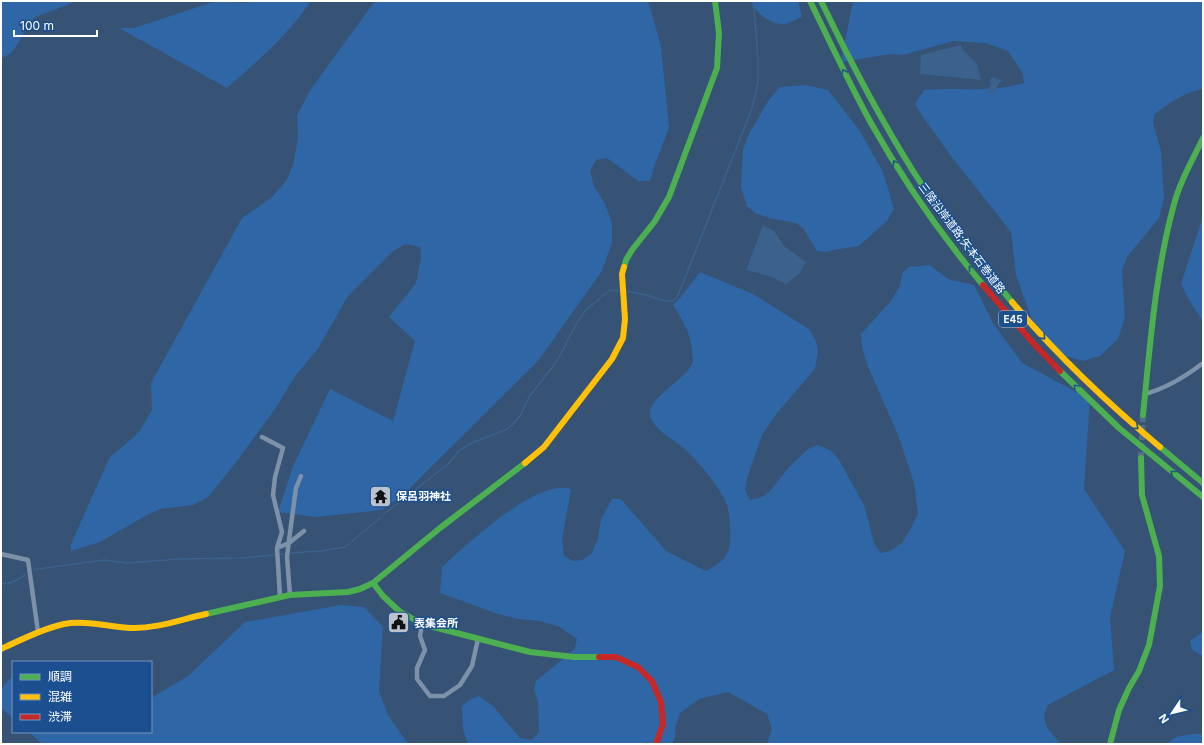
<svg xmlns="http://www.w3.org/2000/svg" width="1204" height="745" font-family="Inter,'Noto Sans JP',sans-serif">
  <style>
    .green { fill: #2f66a5 }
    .water { fill: #3b618d }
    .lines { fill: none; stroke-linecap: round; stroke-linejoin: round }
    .stream { stroke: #3b618d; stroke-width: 1.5 }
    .secondary-tunnel { stroke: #546c89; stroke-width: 6; stroke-dasharray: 6 3; stroke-linecap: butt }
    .street { stroke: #7d92a8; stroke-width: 4.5 }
    .fast { stroke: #4caf50; stroke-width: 6 }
    .slow { stroke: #ffc107; stroke-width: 6 }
    .jam { stroke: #c62828; stroke-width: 6 }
    .oneway { stroke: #205989 }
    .labels { text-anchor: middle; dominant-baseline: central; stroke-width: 3; stroke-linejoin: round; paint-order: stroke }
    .shield { fill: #1b4f8f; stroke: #bbcadd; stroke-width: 1 }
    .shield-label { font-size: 10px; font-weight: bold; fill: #fff }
    .street-label { font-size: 11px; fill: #fff; stroke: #1b4f8f }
    .poi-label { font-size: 11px; font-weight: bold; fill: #fff; stroke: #1b4f8f; text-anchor: start }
  </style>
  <rect width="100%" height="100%" fill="#365274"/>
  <path class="green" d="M 1,1 L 75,1 L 70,4 L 35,17 C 22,28 19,54 1,58 Z
    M 216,1 L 245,3 L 252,1 L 311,1 C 289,34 257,62 227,88 L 119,28 L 134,28 Z
    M 375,1 L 648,1 L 661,46 L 669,128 L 655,164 L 650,181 L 638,181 L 607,158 L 596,160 L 590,171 L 594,186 L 605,204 L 612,223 L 612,242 L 602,271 L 538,361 L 403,495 L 382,510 L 316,517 L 278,512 L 293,466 L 330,389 L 393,421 L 415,341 L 389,317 L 416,283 L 421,258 L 420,247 L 406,244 L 393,251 L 348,296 L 317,350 L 296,375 L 275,409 L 237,461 L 208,497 L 193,505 L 160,509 L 147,515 L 100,542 L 71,551 L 71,544 L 108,461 L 111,456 L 134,437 L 141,429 L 152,410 L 151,383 L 242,218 L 271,198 L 286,181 L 293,165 L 298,138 L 297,115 L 311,89 Z
    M 751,1 L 798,1 L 802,17 C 796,19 787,25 781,24 C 769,23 755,12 751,1 Z
    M 853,1 L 1203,1 L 1203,89 C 1184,92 1169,103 1154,115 L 1153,123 L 1161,151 L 1164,198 L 1159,218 L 1127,257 L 1122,271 L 1125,318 L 1118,339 L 1100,356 L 1083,361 L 1062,355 L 1032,320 L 1016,275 L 1011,232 L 954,160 L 923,117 L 915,104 L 924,90 C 957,87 992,93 1024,83 L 1023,74 L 1008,51 L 986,43 L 953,41 L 903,55 L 891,54 L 841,62 Z
    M 806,85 L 828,90 L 860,131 L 883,172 L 894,209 L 887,221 L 859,246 L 839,249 L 826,252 L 817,251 L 803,228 L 796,223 L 769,218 L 755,213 L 747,206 L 741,188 L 743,149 L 749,134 L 768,101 L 780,87 Z
    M 1203,216 L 1203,321 L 1190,302 L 1181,284 Z
    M 930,265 L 948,279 L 974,285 L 993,323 L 1022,363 L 1090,399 L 1084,489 L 1125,551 L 1110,617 L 1114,670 L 1048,705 C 1039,722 1049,731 1061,744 L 767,744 L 772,729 L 767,714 L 728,692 L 699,699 L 680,713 L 675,729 L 675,738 L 672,744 L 468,744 L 463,729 L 462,706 L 469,700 L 479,696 L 493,706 L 520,738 L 532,740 L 539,732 L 538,702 L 534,689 L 536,681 L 574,650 L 577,639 L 558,626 L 539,621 L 518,619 L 498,614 L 440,593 L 442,567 C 468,544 536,478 571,489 L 562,539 L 564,556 L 573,561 L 582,560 L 591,554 L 598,539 L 601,519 L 612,499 L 621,499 L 666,551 L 706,571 C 724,562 731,554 730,534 C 730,524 730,512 726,503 C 720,487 695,457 681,446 C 671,438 658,432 652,420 C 640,399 688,381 693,361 C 693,359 692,355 692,352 C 691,333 683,321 673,305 L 680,298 L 700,272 L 753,294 L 809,329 L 816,341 L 818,351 L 815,369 L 777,413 L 762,435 L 747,478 L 745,490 L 750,500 L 762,497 L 770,491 L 790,466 L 808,449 L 817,445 L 830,450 L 838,458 L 864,505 L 874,543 L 881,553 L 890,551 L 902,543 L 911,528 L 918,514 L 914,483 L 898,435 L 868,367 L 862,347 L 861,334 L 890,302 L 900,286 L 902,274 L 908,267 Z
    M 341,605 L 364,607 L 383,627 L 379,691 L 388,715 L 408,744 L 42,744 L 29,732 L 151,732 L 151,698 L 188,676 L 245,622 Z
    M 1203,632 L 1203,656 L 1192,650 L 1190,641 Z
    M 13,676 L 13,718 L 1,708 C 1,690 0,687 13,676 Z
    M 1192,734 L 1203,734 L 1203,744 L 1166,744 L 1176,737 Z"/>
  <path class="water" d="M 961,45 L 963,50 L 977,64 L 981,80 L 920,74 L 921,55 Z
    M 993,77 L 1002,81 C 996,85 996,91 991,96 L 989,87 L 991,85 L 990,80 Z
    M 763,225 L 774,231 L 784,246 L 806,262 L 799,274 L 786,284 L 772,277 L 746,270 Z"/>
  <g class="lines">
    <path class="stream" d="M 625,291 L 646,295 L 665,301 L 672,301 L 677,298 L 751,111 C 754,100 758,88 758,77 C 759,52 755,26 753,1
      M 384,514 L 448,464 L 460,450 L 472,443 L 507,429 L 513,424 L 520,416 L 529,397 L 557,361 L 577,322 L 587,309 L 610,290 L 621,291
      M 291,553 L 321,551 L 345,547 L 380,518
      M 280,554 L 285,554
      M 34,570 L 37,569 L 104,560 L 127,563 L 178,559 L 242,558 L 274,555
      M 1,584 L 13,582 L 25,575"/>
    <path class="secondary-tunnel" d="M 1141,458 L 1143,415"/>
    <path class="street" d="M 1145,394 C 1167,388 1185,377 1203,363
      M 262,437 L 283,448 L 275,477 L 273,495 L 282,532 L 277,548 L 280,597
      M 277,548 L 289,543 L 304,531
      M 1,554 L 28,560 L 38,632
      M 290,595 L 287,557 L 289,540 L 296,488 L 301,476
      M 422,624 L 420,636 L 425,650 L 417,668 L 417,679 L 430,696 L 444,696 L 460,685 L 472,666 L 478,639"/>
    <path class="fast" d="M 810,1 C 830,42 849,83 871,123 C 903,180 941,235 983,285
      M 821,1 C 849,59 879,117 913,171 C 942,217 977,260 1012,302
      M 624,267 L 626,260 L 632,250 L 655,221 L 669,197 L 717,68 L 719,33 L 715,1
      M 1060,371 L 1119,428 L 1203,497
      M 1143,415 C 1150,346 1155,275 1173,208 C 1179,183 1192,161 1203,138
      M 1160,447 L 1203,483
      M 373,583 L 383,596 L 399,611 L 422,624 L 530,652 L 574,657 L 599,657
      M 206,614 L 290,595 L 348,592 L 360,589 L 373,583 L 440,528 L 525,463
      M 1110,744 L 1119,710 L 1129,688 L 1139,671 L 1149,645 L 1160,586 L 1159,556 L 1142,495 L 1141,458"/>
    <path class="slow" d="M 1012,302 C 1057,355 1106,402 1160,447
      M 525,463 L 544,447 L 612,359 L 623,338 L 625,319 L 622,274 L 624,267
      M 1,649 C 21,640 41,629 64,624 C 84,620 110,627 131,628 C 156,629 182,619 206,614"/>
    <path class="jam" d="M 983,285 L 1034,344 L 1060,371
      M 599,657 L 616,657 L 638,667 L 652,681 L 661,702 L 663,724 L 656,744"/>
  </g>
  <defs><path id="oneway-chevron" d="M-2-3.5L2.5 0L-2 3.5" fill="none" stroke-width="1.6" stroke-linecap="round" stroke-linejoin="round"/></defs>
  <g class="oneway">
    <use href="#oneway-chevron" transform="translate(844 72) rotate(-117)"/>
    <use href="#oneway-chevron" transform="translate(895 163) rotate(-122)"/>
    <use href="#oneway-chevron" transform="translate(971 268) rotate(-128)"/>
    <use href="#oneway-chevron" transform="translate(1043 337) rotate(48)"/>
    <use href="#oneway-chevron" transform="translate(1076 387) rotate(-134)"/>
    <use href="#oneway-chevron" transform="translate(1136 427) rotate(42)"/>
    <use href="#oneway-chevron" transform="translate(1173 473) rotate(-141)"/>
  </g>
  <defs>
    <symbol id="temple-square" viewBox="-11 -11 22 22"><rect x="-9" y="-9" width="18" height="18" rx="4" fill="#b9c2ce" stroke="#1b4f8f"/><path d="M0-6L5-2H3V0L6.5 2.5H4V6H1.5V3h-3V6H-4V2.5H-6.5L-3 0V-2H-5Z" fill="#111"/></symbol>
    <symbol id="civic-square" viewBox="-11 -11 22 22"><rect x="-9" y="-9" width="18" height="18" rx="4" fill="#b9c2ce" stroke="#1b4f8f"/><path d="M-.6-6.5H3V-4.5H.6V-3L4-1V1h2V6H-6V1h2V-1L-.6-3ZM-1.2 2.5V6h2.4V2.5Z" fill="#111"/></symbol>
  </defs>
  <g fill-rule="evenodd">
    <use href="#temple-square" x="368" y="484" width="25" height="25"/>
    <use href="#civic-square" x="386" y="610" width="25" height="25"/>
  </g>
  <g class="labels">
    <rect class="shield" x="999" y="311" width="28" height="16" rx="3"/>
    <g class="shield-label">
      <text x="1013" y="319">E45</text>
    </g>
    <g class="street-label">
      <text transform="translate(962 238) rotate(53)">三陸沿岸道路;矢本石巻道路</text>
    </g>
    <g class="poi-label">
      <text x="396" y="496">保呂羽神社</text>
      <text x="414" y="623">表集会所</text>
    </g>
  </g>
  <rect width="1204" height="745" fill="none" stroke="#ffffff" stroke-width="4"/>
  <rect x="12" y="661" width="140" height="72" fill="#1b4f8f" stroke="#7695bc"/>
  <rect x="20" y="674" width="20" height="6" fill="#4caf50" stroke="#7695bc"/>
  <text x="48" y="681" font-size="12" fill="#ffffff">順調</text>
  <rect x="20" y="694" width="20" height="6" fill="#ffc107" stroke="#7695bc"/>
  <text x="48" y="701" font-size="12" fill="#ffffff">混雑</text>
  <rect x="20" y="714" width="20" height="6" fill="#c62828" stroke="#7695bc"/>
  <text x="48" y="721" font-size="12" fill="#ffffff">渋滞</text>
  <g transform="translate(1172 713) rotate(235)" stroke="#1b4f8f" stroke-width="3" paint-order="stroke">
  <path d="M0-3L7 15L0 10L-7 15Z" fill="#ffffff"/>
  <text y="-6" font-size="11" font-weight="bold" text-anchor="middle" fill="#ffffff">N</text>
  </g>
  <path d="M14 30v6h83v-6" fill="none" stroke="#ffffff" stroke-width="2"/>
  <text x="20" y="30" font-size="12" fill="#ffffff" stroke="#1b4f8f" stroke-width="3" paint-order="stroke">100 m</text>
</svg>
